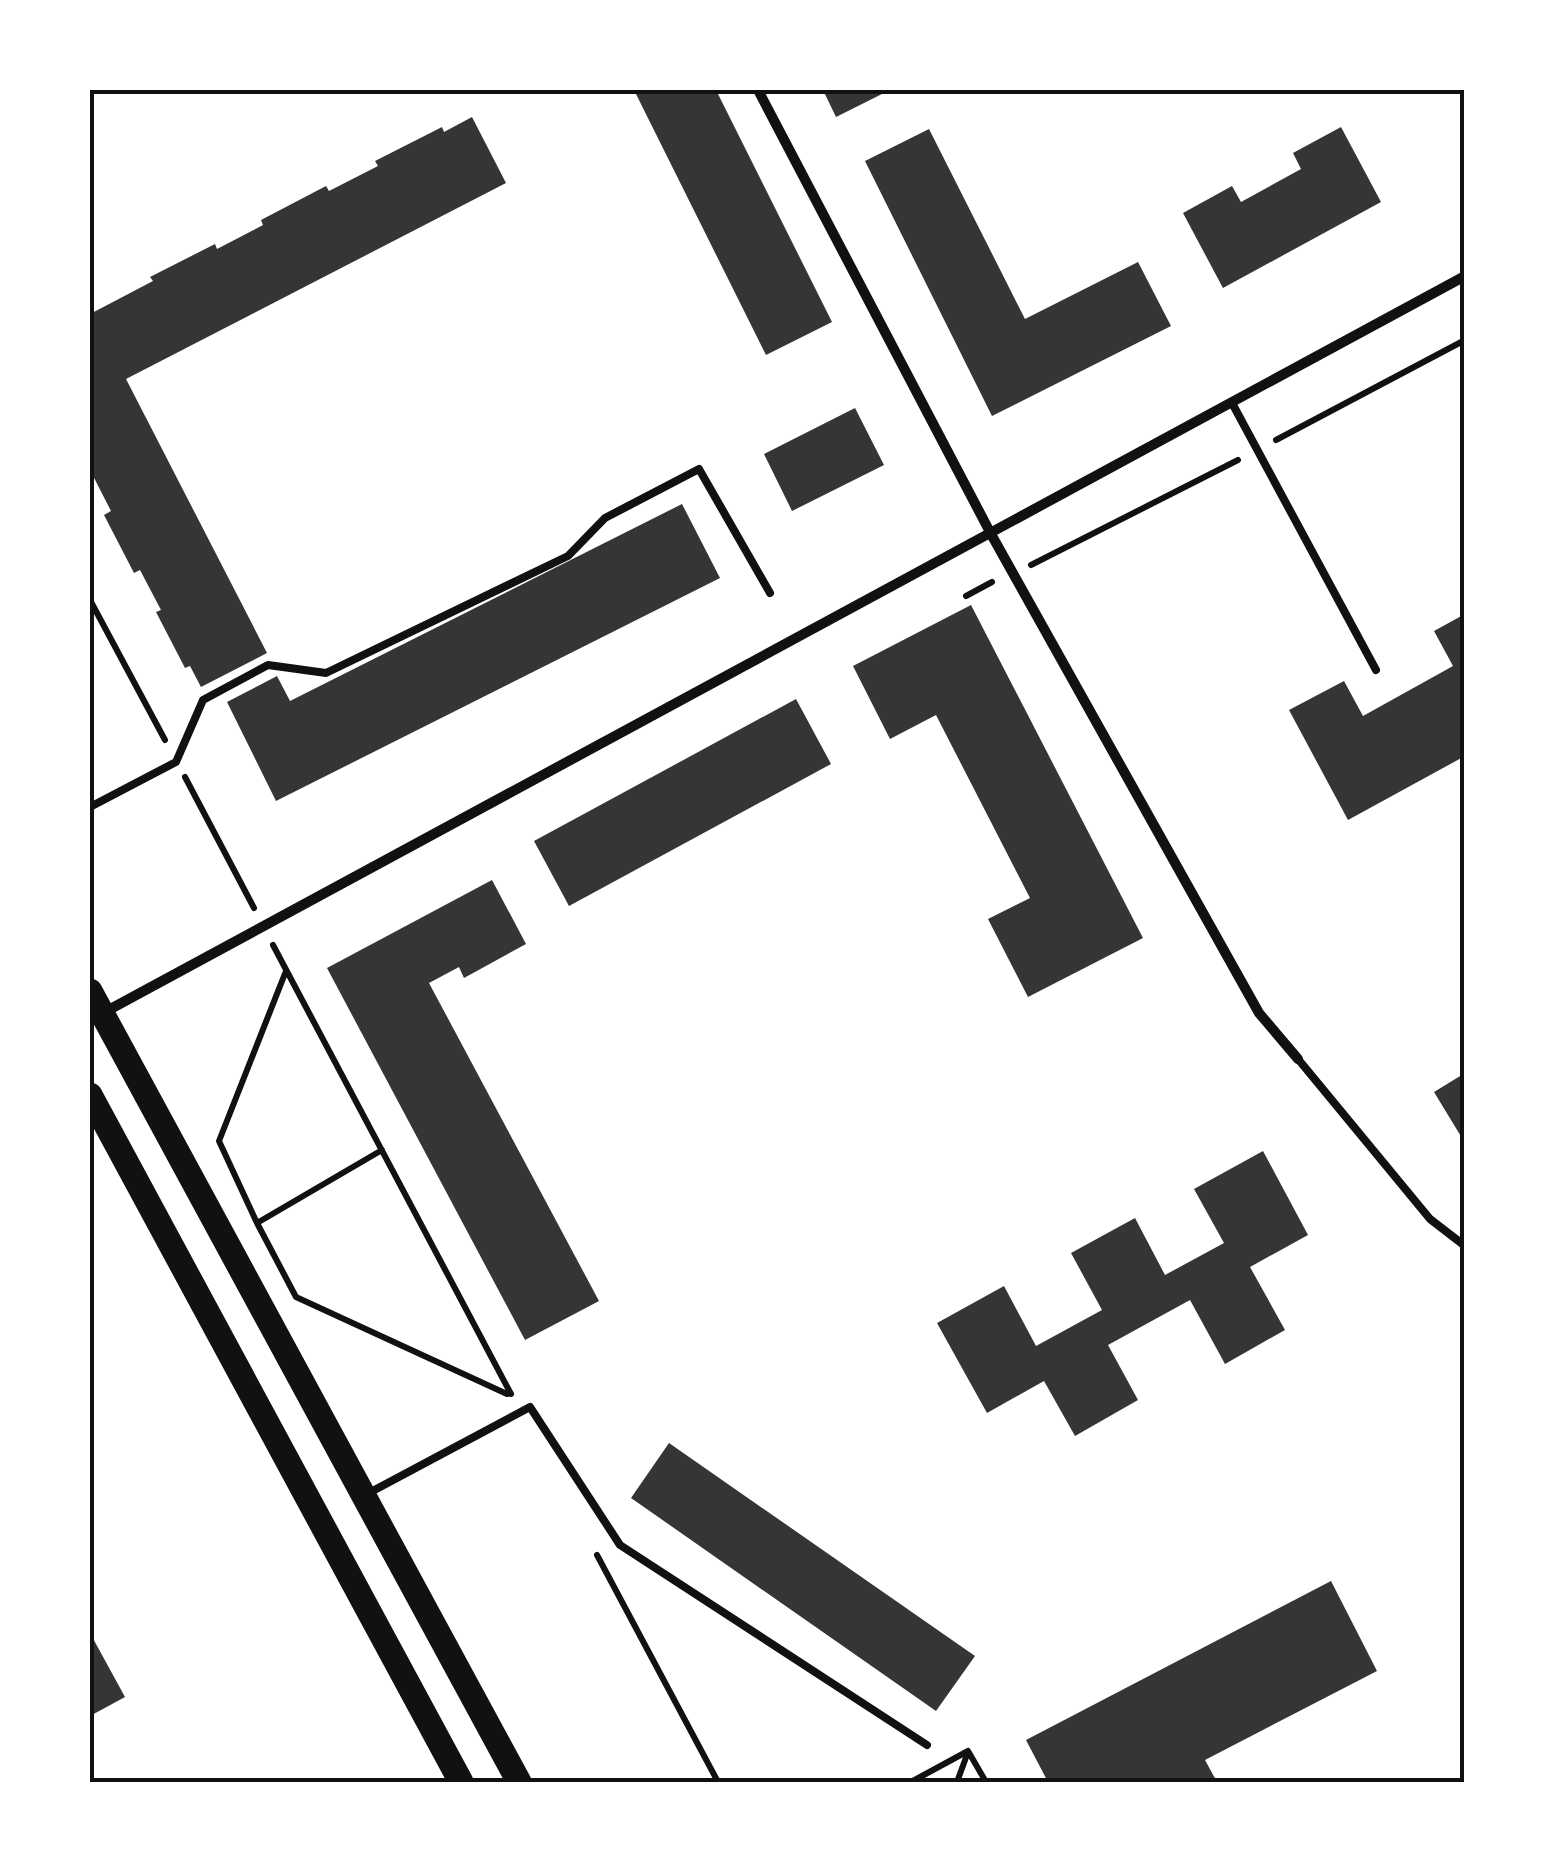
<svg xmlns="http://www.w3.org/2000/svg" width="1555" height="1872" font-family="'Nunito Sans',sans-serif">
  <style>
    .building { fill: #353535 }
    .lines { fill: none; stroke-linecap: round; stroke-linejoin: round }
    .path { stroke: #111; stroke-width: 6 }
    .service { stroke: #111; stroke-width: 8 }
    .minor { stroke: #111; stroke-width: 10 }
    .primary { stroke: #111; stroke-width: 25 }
    .neatline { fill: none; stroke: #111; stroke-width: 4 }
  </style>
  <rect width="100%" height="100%" fill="#fff"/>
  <path class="building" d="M 634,90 L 716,90 L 832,322 L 766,355 Z
    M 823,90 L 890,90 L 836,117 Z
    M 472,117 L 506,183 L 126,379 L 267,653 L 201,687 L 190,666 L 185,668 L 156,612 L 161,610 L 140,570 L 134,573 L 104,515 L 111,511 L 90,470 L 90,314 L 153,281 L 150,277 L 215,244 L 217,249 L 263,225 L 261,220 L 326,186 L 329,191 L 378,166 L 375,161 L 442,127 L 444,132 Z
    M 1341,127 L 1381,202 L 1223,288 L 1183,213 L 1232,186 L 1241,202 L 1301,169 L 1293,153 Z
    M 929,129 L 1025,319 L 1138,262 L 1171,326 L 992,416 L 865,161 Z
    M 855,408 L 884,465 L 792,511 L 764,454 Z
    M 682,504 L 720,578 L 276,801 L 227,702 L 277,676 L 290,701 Z
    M 971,605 L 1143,938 L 1028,997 L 988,919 L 1030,898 L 936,715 L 890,739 L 853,666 Z
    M 1465,614 L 1465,756 L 1348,820 L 1289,710 L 1344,681 L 1363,716 L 1453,666 L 1434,631 Z
    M 796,699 L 831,764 L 569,906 L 534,841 Z
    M 492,880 L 526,944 L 464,978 L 459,967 L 429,983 L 599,1301 L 525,1340 L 327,968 Z
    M 1465,1073 L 1465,1143 L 1434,1092 Z
    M 1263,1151 L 1308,1235 L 1250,1267 L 1285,1330 L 1225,1364 L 1190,1300 L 1108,1345 L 1138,1400 L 1075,1436 L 1044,1381 L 987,1413 L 937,1323 L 1004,1286 L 1036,1346 L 1102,1310 L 1071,1253 L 1135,1218 L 1165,1275 L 1224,1243 L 1194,1189 Z
    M 669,1443 L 975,1656 L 936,1711 L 631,1498 Z
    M 1331,1581 L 1377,1671 L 1205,1760 L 1217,1782 L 1048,1782 L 1026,1740 Z
    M 90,1633 L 125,1697 L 90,1716 Z"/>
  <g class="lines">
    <path class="path" d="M 1276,440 L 1465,340
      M 1031,565 L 1238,460
      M 966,596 L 992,582
      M 90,600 L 165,740
      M 185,777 L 254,908
      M 273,945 L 511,1394
      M 382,1150 L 257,1223 L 296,1297 L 507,1394
      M 257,1223 L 219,1141 L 286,971
      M 597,1555 L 718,1782
      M 968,1751 L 986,1782
      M 911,1782 L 968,1751
      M 957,1782 L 968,1752"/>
    <path class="service" d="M 1232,403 L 1376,670
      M 90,807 L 176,762 L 203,700 L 268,665 L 326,673 L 568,556 L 605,518 L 699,469 L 770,593
      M 1298,1059 L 1430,1219 L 1465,1246
      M 367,1494 L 530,1407 L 620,1545 L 927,1745"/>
    <path class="minor" d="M 758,90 L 991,534 L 1259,1013 L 1298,1059
      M 103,1013 L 1465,276"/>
    <path class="primary" d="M 90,991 L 519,1782
      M 90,1095 L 461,1782"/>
  </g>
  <rect width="1555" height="1872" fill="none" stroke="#ffffff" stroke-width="185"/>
  <rect x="92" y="92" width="1370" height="1688" class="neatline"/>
</svg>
